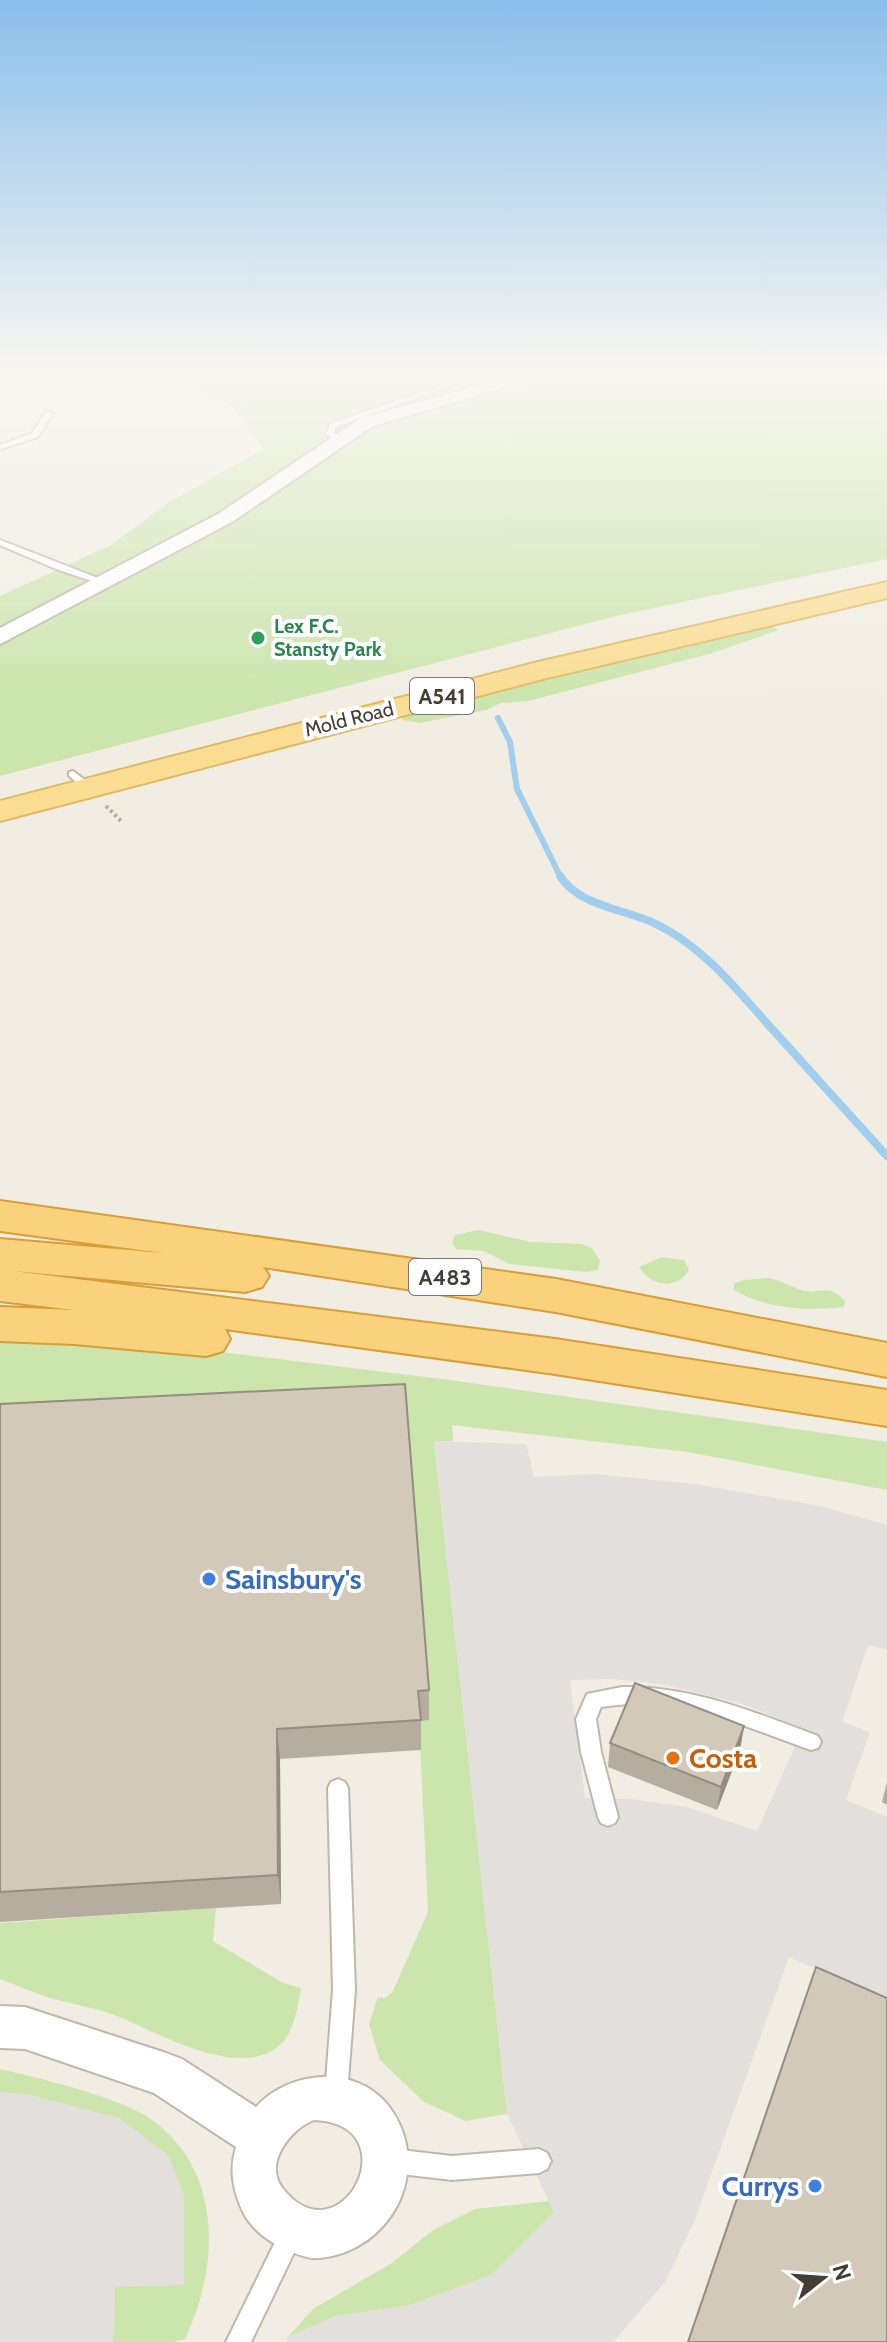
<svg xmlns="http://www.w3.org/2000/svg" width="887" height="2342" font-family="Cabin,sans-serif">
  <style>
    .green { fill: #cbe5ad }
    .parking { fill: #e2dfdc; fill-rule: evenodd }
    .lines { fill: none; stroke-linecap: round; stroke-linejoin: round }
    .stream-far1 { stroke: #a1ceed; stroke-width: 6 }
    .stream { stroke: #a1ceed; stroke-width: 8 }
    .service-casing { stroke: #bfb8aa; stroke-width: 4 }
    .minor-casing { stroke: #bfb8aa; stroke-width: 4 }
    .tertiary-casing { stroke: #bfb8aa; stroke-width: 4 }
    .primary-casing { stroke: #dfba64; stroke-width: 4 }
    .trunk-casing { stroke: #d79d37; stroke-width: 4 }
    .path { stroke: #bdb098; stroke-width: 4; stroke-dasharray: 3 3; stroke-linecap: butt }
    .service { fill: #fff; fill-rule: evenodd }
    .minor { fill: #fff; fill-rule: evenodd }
    .tertiary { fill: #fff; fill-rule: evenodd }
    .primary { fill: #fadd93; fill-rule: evenodd }
    .trunk { fill: #fad27d; fill-rule: evenodd }
    .wall { fill: #b5ad9f }
    .shaded-wall { fill: #938d82 }
    .building { fill: #d2c9b9; stroke: #938d82; stroke-width: 2 }
    .leisure-dot { fill: #2e9e5b; stroke: #fff; stroke-width: 3 }
    .shop-dot { fill: #3f7fe0; stroke: #fff; stroke-width: 3 }
    .food-dot { fill: #e8710a; stroke: #fff; stroke-width: 3 }
    .labels { text-anchor: middle; dominant-baseline: central; stroke-width: 8; stroke-linejoin: round; paint-order: stroke }
    .far-leisure-label { font-size: 20px; font-weight: bold; fill: #27864d; stroke: #fff; text-anchor: start }
    .far-street-label { font-size: 20px; fill: #433d34; stroke: #fff }
    .shield { fill: #fff; stroke: #7b7771; stroke-width: 2 }
    .shield-label { font-size: 22px; font-weight: bold; fill: #433d34 }
    .near-shop-label { font-size: 28px; font-weight: bold; fill: #366cbe; stroke: #fff; text-anchor: start }
    .near-food-label { font-size: 28px; font-weight: bold; fill: #c56008; stroke: #fff; text-anchor: start }
  </style>
  <rect width="100%" height="100%" fill="#f1ede3"/>
  <path class="green" d="M 165,375 L 470,375 L 431,389 L 437,391 L 496,375 L 484,378 L 493,382 L 411,413 L 417,416 L 546,375 L 887,375 L 887,559 L 616,616 L 0,776 L 0,596 L 111,545 L 171,501 L 263,449 L 233,406 Z
    M 771,626 L 779,630 L 709,654 L 528,701 L 501,703 L 486,710 L 420,723 L 402,720 L 403,716 L 752,628 Z
    M 479,1230 L 531,1242 L 581,1244 L 592,1248 L 600,1261 L 598,1270 L 586,1272 L 509,1264 L 484,1251 L 456,1249 L 452,1243 L 455,1235 Z
    M 661,1257 L 684,1260 L 689,1270 C 677,1291 650,1286 639,1267 Z
    M 769,1278 C 781,1281 790,1286 801,1290 C 818,1296 828,1282 845,1301 L 844,1307 C 808,1311 766,1309 734,1290 L 734,1284 L 744,1280 Z
    M 76,1334 L 450,1380 L 887,1442 L 887,1490 L 688,1452 L 452,1425 L 453,1441 L 434,1441 L 507,2114 L 466,2121 L 424,2102 L 380,2060 L 369,2024 L 378,1997 L 384,1998 L 392,1993 L 428,1912 L 419,1721 L 429,1720 L 0,1434 L 0,1336 Z
    M 216,1908 L 213,1941 L 283,1983 L 301,1988 C 298,2006 294,2033 280,2045 C 238,2082 154,2030 112,2014 C 95,2008 76,2005 58,2000 C 38,1995 19,1986 0,1979 L 0,1923 Z
    M 0,2069 C 39,2078 125,2098 155,2122 C 223,2174 219,2268 185,2339 L 173,2342 L 113,2342 L 115,2286 L 183,2285 L 121,2119 L 30,2095 L 0,2092 Z
    M 549,2201 L 554,2212 L 491,2275 L 411,2305 L 336,2316 L 288,2337 L 313,2309 L 392,2263 L 433,2230 L 475,2209 Z"/>
  <path class="parking" d="M 434,1441 L 526,1444 L 534,1477 L 595,1474 L 695,1484 L 820,1506 L 887,1525 L 887,1650 L 868,1645 L 842,1722 L 870,1732 L 846,1800 L 887,1817 L 887,1999 L 789,1957 L 694,2222 L 665,2282 L 613,2342 L 287,2342 L 288,2337 L 336,2316 L 411,2305 L 491,2275 L 554,2212 L 507,2114 ZM 612,1679 L 662,1684 L 746,1705 L 803,1729 L 757,1831 L 687,1807 L 631,1799 L 585,1798 L 570,1680 Z
    M 0,2092 L 30,2095 L 121,2119 L 169,2156 L 184,2196 L 184,2285 L 115,2287 L 113,2342 L 0,2342 Z"/>
  <g class="lines">
    <path class="stream-far1" d="M 498,718 L 510,742 L 517,789 L 561,878"/>
    <path class="stream" d="M 560,876 C 580,907 626,909 656,924 C 704,947 738,991 773,1030 C 811,1072 849,1114 887,1156"/>
    <defs>
      <path id="service" d="M 470,375 L 479,375 L 336,427 L 334,433 L 343,439 L 343,443 L 337,443 L 326,434 L 330,424 Z
        M 46,411 L 53,413 L 38,437 L 0,449 L 0,445 L 32,433 Z
        M 0,540 L 108,582 L 101,584 L 56,569 L 0,545 Z
        M 73,771 L 93,786 L 93,790 L 85,790 L 69,776 L 69,772 Z
        M 622,1687 C 692,1686 754,1712 818,1736 L 821,1742 L 818,1748 L 811,1750 C 739,1725 679,1694 601,1707 L 596,1719 L 601,1752 L 618,1817 L 615,1823 L 608,1826 L 601,1823 L 598,1817 L 581,1752 L 576,1719 L 587,1694 Z
        M 338,1779 L 345,1782 L 348,1788 L 355,1990 L 347,2094 L 344,2102 L 336,2105 L 328,2102 L 325,2094 L 333,1990 L 328,1788 L 331,1782 Z
        M 392,2149 L 452,2156 L 539,2149 L 547,2153 L 551,2161 L 547,2169 L 539,2173 L 452,2180 L 392,2173 L 384,2169 L 380,2161 L 384,2153 Z
        M 291,2222 L 299,2226 L 303,2234 L 251,2342 L 226,2342 L 283,2226 Z"/>
      <path id="minor" d="M 0,2006 L 25,2007 L 166,2053 L 182,2059 L 256,2107 C 288,2071 354,2064 387,2104 C 428,2155 405,2227 348,2251 C 337,2255 324,2259 312,2258 C 303,2257 292,2252 283,2248 C 267,2241 251,2228 243,2212 C 233,2190 229,2170 236,2147 L 154,2093 L 25,2049 L 0,2048 ZM 314,2120 C 411,2124 342,2260 284,2190 C 262,2165 290,2129 314,2120 Z"/>
      <path id="tertiary" d="M 515,375 L 540,375 L 538,378 L 373,426 L 232,522 L 0,644 L 0,628 L 218,514 L 361,418 Z"/>
      <path id="primary" d="M 887,582 L 887,598 L 543,679 L 0,821 L 0,801 L 538,662 Z"/>
      <path id="trunk" d="M 0,1201 L 556,1279 L 887,1343 L 887,1377 L 556,1312 L 263,1267 L 269,1276 L 262,1287 L 245,1292 L 13,1271 L 555,1339 L 887,1390 L 887,1426 L 555,1374 L 225,1329 L 230,1339 L 223,1351 L 206,1356 L 74,1344 L 0,1341 L 0,1307 L 74,1310 L 0,1301 L 0,1239 L 163,1253 L 0,1231 Z"/>
    </defs>
    <use href="#service" class="service-casing"/>
    <use href="#minor" class="minor-casing"/>
    <use href="#tertiary" class="tertiary-casing"/>
    <use href="#primary" class="primary-casing"/>
    <use href="#trunk" class="trunk-casing"/>
    <path class="path" d="M 106,806 L 122,822"/>
    <use href="#service" class="service"/>
    <use href="#minor" class="minor"/>
    <use href="#tertiary" class="tertiary"/>
    <use href="#primary" class="primary"/>
    <use href="#trunk" class="trunk"/>
  </g>
  <path class="wall" d="M 0,1404 L 429,1690 L 429,1720 L 421,1721 L 421,1750 L 280,1759 L 281,1904 L 0,1922 Z
    M 744,1726 L 740,1750 L 717,1810 L 608,1767 L 610,1743 Z
    M 887,1782 L 887,1805 L 882,1802 Z"/>
  <path class="shaded-wall" d="M 744,1726 L 740,1750 L 717,1810 L 721,1787 Z
    M 277,1729 L 280,1759 L 281,1904 L 278,1875 Z"/>
  <path class="building" d="M 405,1384 L 429,1690 L 418,1691 L 421,1720 L 277,1729 L 278,1875 L 0,1892 L 0,1404 Z
    M 635,1683 L 744,1726 L 721,1787 L 610,1743 Z
    M 816,1967 L 887,1998 L 887,2342 L 688,2342 Z"/>
  <linearGradient id="sky" x2="0" y2="1"><stop stop-color="#8bbeea"/><stop offset="0.53" stop-color="#f9f7f2"/><stop offset="1" stop-color="#f9f7f2" stop-opacity="0"/></linearGradient>
  <rect width="887" height="703" fill="url(#sky)"/>
  <circle class="leisure-dot" cx="258" cy="638" r="8"/>
  <g class="shop-dot">
    <circle cx="209" cy="1579" r="8"/>
    <circle cx="815" cy="2186" r="8"/>
  </g>
  <circle class="food-dot" cx="673" cy="1758" r="8"/>
  <g class="labels">
    <g class="far-leisure-label">
      <text x="274" y="626">Lex F.C.<tspan x="274" dy="23">Stansty Park</tspan></text>
    </g>
    <g class="far-street-label">
      <text transform="translate(349 719) rotate(-14)">Mold Road</text>
    </g>
    <g class="shield">
      <rect x="410" y="678" width="64" height="36" rx="6"/>
      <rect x="409" y="1259" width="72" height="36" rx="6"/>
    </g>
    <g class="shield-label">
      <text x="442" y="696">A541</text>
      <text x="445" y="1277">A483</text>
    </g>
    <g class="near-shop-label">
      <text x="225" y="1579">Sainsbury's</text>
      <text x="799" y="2186" text-anchor="end">Currys</text>
    </g>
    <g class="near-food-label">
      <text x="689" y="1758">Costa</text>
    </g>
  </g>
  <g transform="translate(823 2278) rotate(73)" stroke="#ffffff" stroke-width="6" paint-order="stroke">
  <path d="M0-6L14 30L0 20L-14 30Z" fill="#433d34"/>
  <text y="-12" font-size="22" font-weight="bold" text-anchor="middle" fill="#433d34">N</text>
  </g>
</svg>
